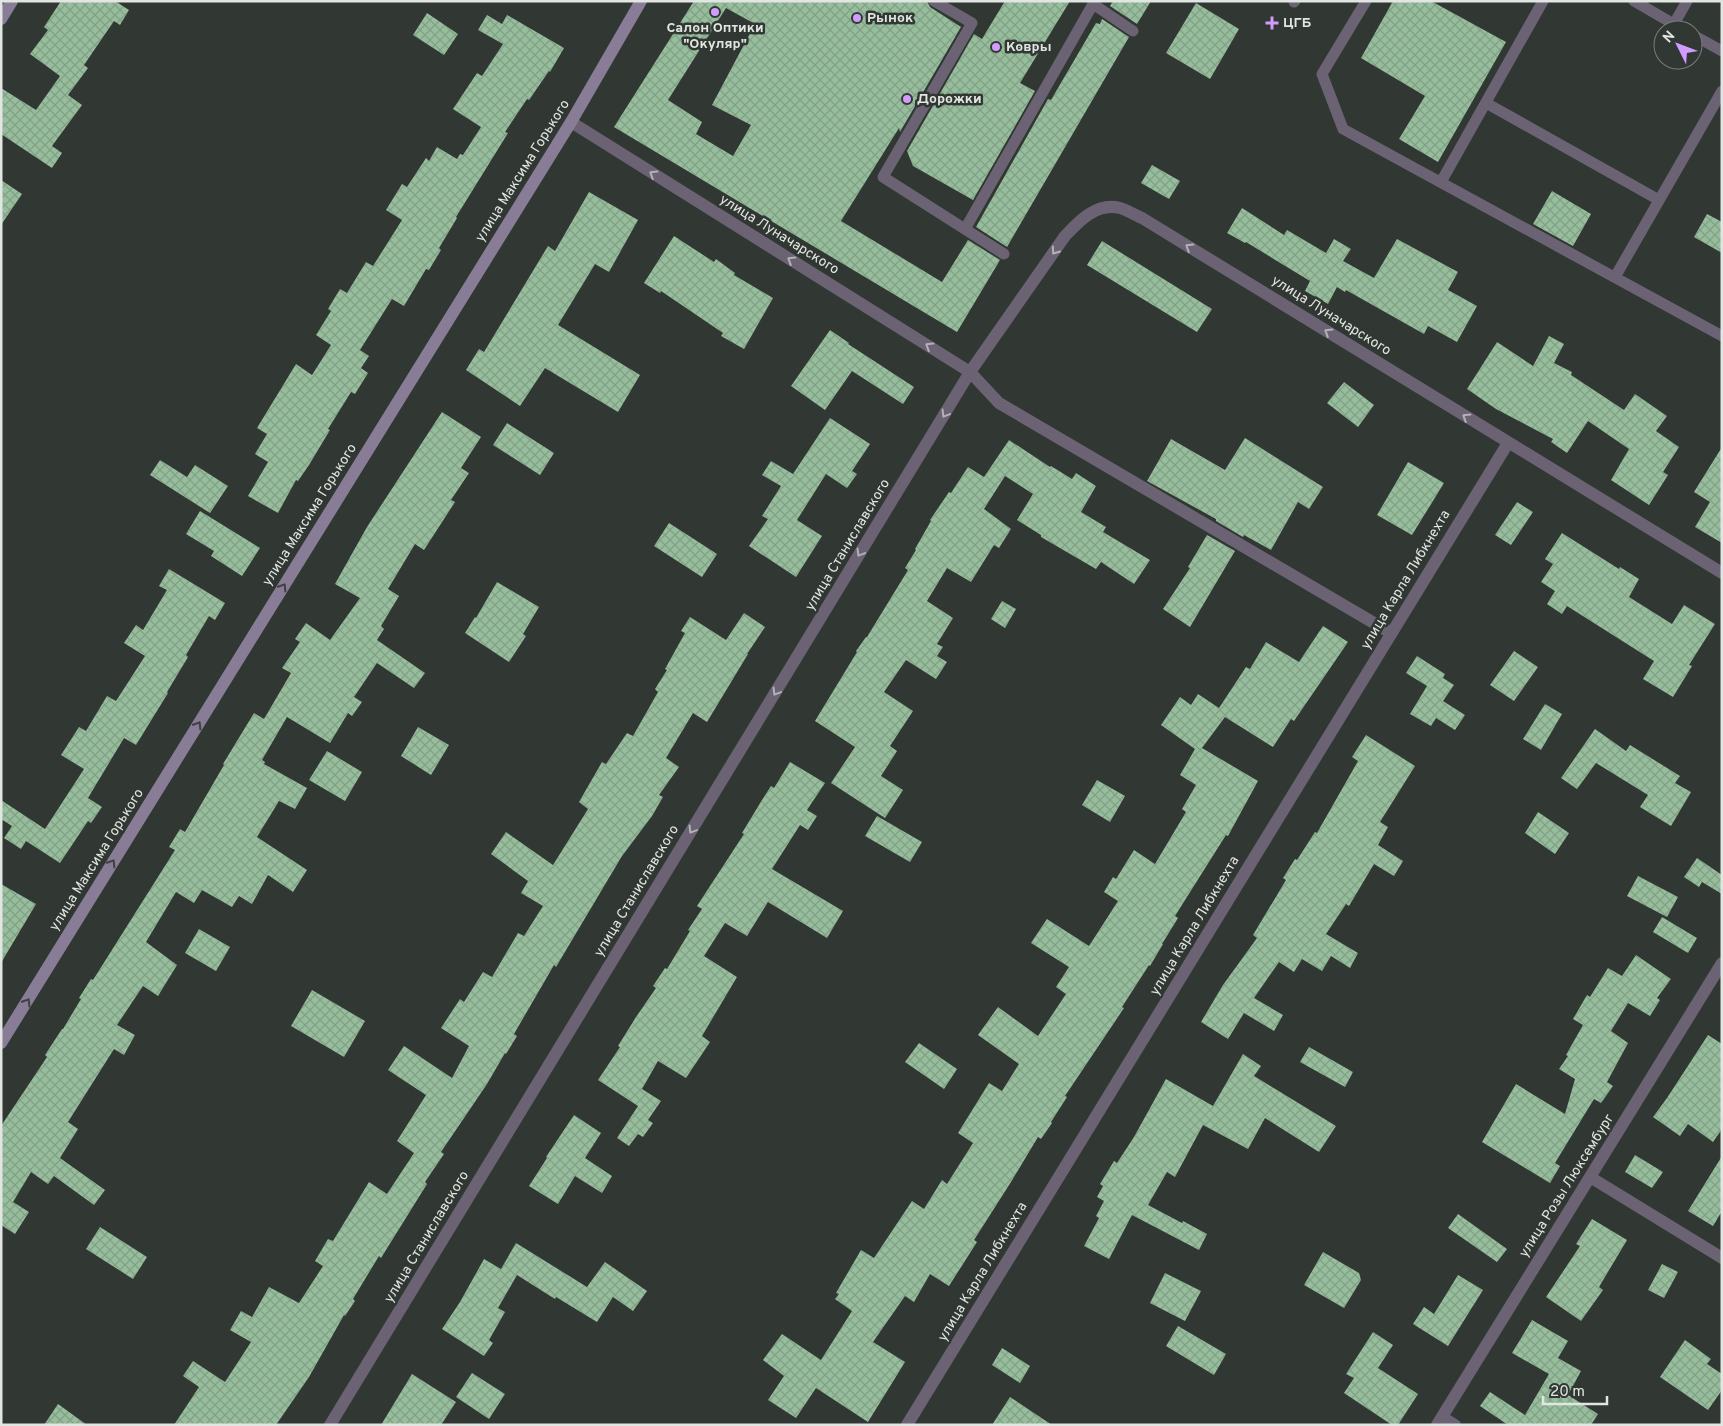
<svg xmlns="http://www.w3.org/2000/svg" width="1723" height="1426" font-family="Overpass,sans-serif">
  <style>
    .building { fill: url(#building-cross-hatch); fill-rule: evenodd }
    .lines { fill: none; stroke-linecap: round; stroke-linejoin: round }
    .service { stroke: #6b6374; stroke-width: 11 }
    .minor { stroke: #6b6374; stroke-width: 12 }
    .tertiary { stroke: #6b6374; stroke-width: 12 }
    .secondary { stroke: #897c97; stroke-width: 12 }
    .oneway { stroke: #b2b2b6 }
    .oneway2 { stroke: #3e4141 }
    .poi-dot { fill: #d09dff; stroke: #313732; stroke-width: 2 }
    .labels { text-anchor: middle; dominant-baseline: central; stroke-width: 5; stroke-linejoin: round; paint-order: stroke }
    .poi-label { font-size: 14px; font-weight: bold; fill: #e2e6e2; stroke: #313732; text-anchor: start }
    .street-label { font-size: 14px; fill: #e2e6e2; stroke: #313732 }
  </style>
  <defs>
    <pattern id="building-cross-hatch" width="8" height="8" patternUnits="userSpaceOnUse" patternTransform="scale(1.25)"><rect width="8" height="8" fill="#96be9c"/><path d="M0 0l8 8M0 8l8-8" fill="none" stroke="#82a086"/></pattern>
  </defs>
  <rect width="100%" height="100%" fill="#313732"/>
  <path class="building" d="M 61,1 L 115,1 L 129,10 L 120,25 L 114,21 L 84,65 L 88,68 L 68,95 L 82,105 L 52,146 L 62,153 L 52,168 L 1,134 L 1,88 L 36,110 L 60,76 L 30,54 L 48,30 L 44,27 Z
    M 694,1 L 927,1 L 930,7 L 961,27 L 900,132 L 899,128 L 841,221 L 942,282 L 968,240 L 1000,260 L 957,332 L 614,127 ZM 726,8 L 755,24 L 712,105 L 751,125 L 733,156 L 696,134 L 702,122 L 668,100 Z
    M 1005,1 L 1070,1 L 1020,83 L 1035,91 L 973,200 L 913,166 L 907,151 L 974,34 L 982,39 Z
    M 1113,1 L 1151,1 L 1137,24 L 1110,6 Z
    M 1393,1 L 1431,1 L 1506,42 L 1438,162 L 1399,139 L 1425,96 L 1361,58 Z
    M 1196,3 L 1239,29 L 1210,79 L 1166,53 Z
    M 427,13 L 458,34 L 444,55 L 413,35 Z
    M 487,15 L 502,24 L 507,15 L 564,48 L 550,72 L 549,71 L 529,100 L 527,99 L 505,132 L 508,133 L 456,217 L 457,218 L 439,248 L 441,250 L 429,270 L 426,269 L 404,306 L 392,299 L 360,350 L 369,356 L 361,368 L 368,373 L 355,394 L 351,392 L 328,429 L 330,430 L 309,465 L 298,481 L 296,480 L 278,513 L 248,496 L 268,462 L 255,454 L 267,434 L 257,428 L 296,364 L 312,375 L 331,345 L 316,335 L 331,311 L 328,309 L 340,289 L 347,293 L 366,262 L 373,266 L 402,220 L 386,210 L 402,184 L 407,187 L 426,158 L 429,161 L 437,147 L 457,159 L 460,154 L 463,155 L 481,127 L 453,109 L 477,73 L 482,76 L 503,44 L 478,30 Z
    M 1102,19 L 1129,37 L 1007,247 L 976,227 L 1048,99 L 1051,100 L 1096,23 L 1100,24 Z
    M 1152,165 L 1180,181 L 1169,199 L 1141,183 Z
    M 1,180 L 22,194 L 1,225 Z
    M 1552,191 L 1591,214 L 1573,246 L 1533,224 Z
    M 589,192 L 638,220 L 609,272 L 595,264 L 558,325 L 640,375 L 618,412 L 545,368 L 520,406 L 466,370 L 479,349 L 484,352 L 548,246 L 555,251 Z
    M 1242,208 L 1284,235 L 1287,230 L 1326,253 L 1334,239 L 1351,249 L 1343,261 L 1374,278 L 1397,239 L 1458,272 L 1448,290 L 1477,306 L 1457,342 L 1428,326 L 1424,334 L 1346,290 L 1345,292 L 1337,287 L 1328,304 L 1305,291 L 1310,281 L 1246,242 L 1245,243 L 1227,233 Z
    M 1707,214 L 1722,222 L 1722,253 L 1694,237 Z
    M 674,236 L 714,262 L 716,259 L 735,273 L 734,275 L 773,298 L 744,349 L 721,336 L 723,333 L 661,291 L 660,293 L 644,283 Z
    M 1102,241 L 1212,309 L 1197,332 L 1087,265 Z
    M 830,330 L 849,343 L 848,344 L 914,387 L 903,404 L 852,371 L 825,410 L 791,386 Z
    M 1549,336 L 1564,344 L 1554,363 L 1572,372 L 1571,375 L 1624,410 L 1635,394 L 1667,416 L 1656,431 L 1679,447 L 1663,472 L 1668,475 L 1649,505 L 1611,480 L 1629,449 L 1588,421 L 1567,453 L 1551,442 L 1553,439 L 1496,409 L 1467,389 L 1497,342 L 1533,366 Z
    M 1344,382 L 1374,405 L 1358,427 L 1327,403 Z
    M 442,412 L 481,437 L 461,468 L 469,473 L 451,500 L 455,502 L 424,550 L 415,544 L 388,589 L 399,596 L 381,626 L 384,629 L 377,640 L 425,673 L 414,688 L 377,663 L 354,697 L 362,702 L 352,716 L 348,713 L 330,743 L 287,717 L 262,760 L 265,762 L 264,764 L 307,788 L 295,809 L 279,801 L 257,837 L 307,870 L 293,892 L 268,875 L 252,904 L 239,896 L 232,907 L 202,890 L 194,903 L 176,892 L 146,942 L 177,965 L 158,996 L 143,986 L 117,1025 L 135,1035 L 124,1055 L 114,1049 L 68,1122 L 78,1129 L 60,1158 L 105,1190 L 94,1205 L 54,1176 L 48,1184 L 31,1172 L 13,1202 L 29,1212 L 15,1234 L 1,1225 L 1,1126 L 47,1057 L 45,1055 L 62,1029 L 63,1029 L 81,999 L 79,998 L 91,979 L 93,980 L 175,850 L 169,847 L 180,829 L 185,832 L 224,765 L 223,764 L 254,713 L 264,719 L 291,673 L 282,668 L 300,642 L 295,639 L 306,623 L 330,640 L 360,598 L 335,584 L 367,527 Z
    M 830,418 L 870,444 L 852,471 L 857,474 L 847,488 L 826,474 L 797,520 L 822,536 L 796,577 L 749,546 L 768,519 L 762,516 L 781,486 L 762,475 L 771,461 L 793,474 Z
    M 507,423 L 554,453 L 540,475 L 493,445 Z
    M 1245,438 L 1323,487 L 1309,509 L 1298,502 L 1271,550 L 1244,535 L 1243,537 L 1216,521 L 1216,519 L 1147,481 L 1171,439 L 1225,470 Z
    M 1009,440 L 1050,467 L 1051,466 L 1072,479 L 1076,473 L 1096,486 L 1081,512 L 1106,527 L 1103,532 L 1150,560 L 1134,584 L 1101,562 L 1096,569 L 1041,537 L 1041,535 L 1017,520 L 1033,494 L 1005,476 L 984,509 L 1011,529 L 999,548 L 994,545 L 971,582 L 947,568 L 927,601 L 953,618 L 937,644 L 943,647 L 937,656 L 947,662 L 936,679 L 906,660 L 884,692 L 913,711 L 890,746 L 897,751 L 881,776 L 903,790 L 885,818 L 831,783 L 855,747 L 815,721 L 857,652 L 856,651 L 866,637 L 867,637 L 908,570 L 905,568 L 916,550 L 915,549 L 931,521 L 930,520 L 949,492 L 951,493 L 968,467 L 984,477 Z
    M 1722,447 L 1722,543 L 1695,527 L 1710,502 L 1694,492 Z
    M 160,460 L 187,477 L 195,465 L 228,486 L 210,513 L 150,475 Z
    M 1408,462 L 1444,483 L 1412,535 L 1377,515 Z
    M 1517,502 L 1533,512 L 1511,545 L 1495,535 Z
    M 200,511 L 260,548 L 242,576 L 211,556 L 214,551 L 186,534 Z
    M 669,523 L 717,554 L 702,577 L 654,546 Z
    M 1562,533 L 1619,569 L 1620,567 L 1639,579 L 1629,597 L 1672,624 L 1684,605 L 1715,624 L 1689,665 L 1692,666 L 1673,697 L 1643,679 L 1654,661 L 1567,606 L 1562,614 L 1547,604 L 1555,591 L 1541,582 L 1553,564 L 1545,559 Z
    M 1207,535 L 1235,551 L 1190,627 L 1163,609 L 1190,568 L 1188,567 Z
    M 169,569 L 225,603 L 215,620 L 209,616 L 186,655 L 188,657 L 167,692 L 168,693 L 136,745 L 124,738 L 88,798 L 102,807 L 91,823 L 88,821 L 60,863 L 26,841 L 21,849 L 4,838 L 12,826 L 1,819 L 1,800 L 45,829 L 84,769 L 61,755 L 79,727 L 86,731 L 107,696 L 116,701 L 145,656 L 124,643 L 136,625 L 143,630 L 167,590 L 159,586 Z
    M 497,582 L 539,607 L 523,634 L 526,636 L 509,662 L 465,633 L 475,617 L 476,618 Z
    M 1002,601 L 1016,609 L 1005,628 L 991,619 Z
    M 744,613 L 765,627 L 747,654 L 748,654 L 707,722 L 693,713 L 666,758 L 679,767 L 659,795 L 663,797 L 652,816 L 622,856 L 556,967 L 554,965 L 514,1034 L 517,1036 L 506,1054 L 505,1053 L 487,1084 L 441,1152 L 444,1154 L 425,1182 L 427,1184 L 381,1258 L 379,1256 L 353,1299 L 355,1301 L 345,1316 L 344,1315 L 309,1377 L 276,1425 L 174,1425 L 199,1387 L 183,1376 L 193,1361 L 225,1382 L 251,1342 L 230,1330 L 241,1311 L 252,1317 L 269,1287 L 299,1303 L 323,1266 L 315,1261 L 328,1239 L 333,1241 L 369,1182 L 387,1194 L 414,1153 L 397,1141 L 426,1095 L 388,1070 L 404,1046 L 452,1078 L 469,1046 L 441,1028 L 460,999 L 464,1002 L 483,972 L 492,977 L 518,933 L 524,936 L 543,906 L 521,893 L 528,881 L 491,854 L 506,832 L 553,865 L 588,809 L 579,802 L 602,762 L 606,764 L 627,733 L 633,736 L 658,692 L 655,689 L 667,670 L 665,669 L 685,633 L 681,631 L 690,617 L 726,640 Z
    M 1323,626 L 1348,642 L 1294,721 L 1291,719 L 1273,747 L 1225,717 L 1202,748 L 1258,781 L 1228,836 L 1226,835 L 1175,916 L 1178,918 L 1162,944 L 1163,944 L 1150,966 L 1149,965 L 1122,1007 L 1124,1008 L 1065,1096 L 1067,1097 L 1051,1122 L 1052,1123 L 1041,1139 L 1038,1137 L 1011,1182 L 974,1240 L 977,1242 L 949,1286 L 930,1274 L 914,1302 L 905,1296 L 873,1342 L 905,1362 L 868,1422 L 816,1388 L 796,1418 L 768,1400 L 784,1376 L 763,1360 L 782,1334 L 821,1360 L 852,1311 L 835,1299 L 839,1294 L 836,1293 L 861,1250 L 874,1258 L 912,1201 L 924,1209 L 942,1180 L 947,1184 L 973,1143 L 958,1133 L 989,1083 L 1002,1091 L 1019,1064 L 978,1035 L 998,1007 L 1038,1036 L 1066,994 L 1056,987 L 1069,967 L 1031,943 L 1047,919 L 1089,946 L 1118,901 L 1104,892 L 1113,877 L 1116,879 L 1134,850 L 1155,864 L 1186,812 L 1182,809 L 1196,785 L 1180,775 L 1195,749 L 1161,725 L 1180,697 L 1191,705 L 1198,694 L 1219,708 L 1246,667 L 1250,669 L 1266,642 L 1299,662 Z
    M 1514,651 L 1538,667 L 1514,701 L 1490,685 Z
    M 1417,656 L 1445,674 L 1443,678 L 1454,685 L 1443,701 L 1465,715 L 1455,730 L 1436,718 L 1431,726 L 1410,714 L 1427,686 L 1406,673 Z
    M 1545,704 L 1562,714 L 1541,750 L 1523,739 Z
    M 418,727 L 449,745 L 431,775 L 401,756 Z
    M 1595,729 L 1626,751 L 1630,745 L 1680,776 L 1675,783 L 1691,792 L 1671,826 L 1640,807 L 1648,795 L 1596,763 L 1577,789 L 1561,778 Z
    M 1366,735 L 1415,766 L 1380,822 L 1388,827 L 1378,845 L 1403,861 L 1394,876 L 1374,864 L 1349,906 L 1346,904 L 1326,934 L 1358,953 L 1350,968 L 1331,956 L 1322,971 L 1302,959 L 1294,972 L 1279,962 L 1254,998 L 1283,1015 L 1274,1031 L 1244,1013 L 1228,1039 L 1201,1022 L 1223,985 L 1257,938 L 1253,935 L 1286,880 L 1283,878 L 1295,859 L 1297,860 L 1315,832 L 1317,833 L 1358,761 L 1352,757 Z
    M 327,751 L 362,772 L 345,801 L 309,780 Z
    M 790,762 L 825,783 L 807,810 L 817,816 L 808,830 L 800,825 L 772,869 L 843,911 L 827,938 L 768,902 L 747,936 L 725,923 L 704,956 L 737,977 L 702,1036 L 710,1042 L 686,1078 L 658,1061 L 642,1089 L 661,1101 L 648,1120 L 653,1123 L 643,1137 L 638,1134 L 629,1146 L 617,1138 L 638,1106 L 598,1080 L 620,1047 L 618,1046 L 636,1017 L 656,988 L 653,986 L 665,968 L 667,969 L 690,931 L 688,930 L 702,909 L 697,906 L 744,834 L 742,833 L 762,800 L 771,786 L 774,788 Z
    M 1097,780 L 1125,796 L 1110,822 L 1082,805 Z
    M 1538,812 L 1569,833 L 1555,854 L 1525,833 Z
    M 877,816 L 922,842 L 910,862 L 865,836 Z
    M 1697,858 L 1722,875 L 1722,894 L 1702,882 L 1699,887 L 1684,877 Z
    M 1638,876 L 1678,897 L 1667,917 L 1627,896 Z
    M 1,884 L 36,904 L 1,963 Z
    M 1662,917 L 1697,938 L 1688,953 L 1653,932 Z
    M 199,929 L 230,947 L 216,971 L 185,953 Z
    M 1636,955 L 1671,979 L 1657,998 L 1660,1000 L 1650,1016 L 1628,1003 L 1611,1031 L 1628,1043 L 1607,1082 L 1613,1086 L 1601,1103 L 1594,1099 L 1555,1163 L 1560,1166 L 1550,1183 L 1482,1142 L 1516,1084 L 1565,1114 L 1575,1079 L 1559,1069 L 1568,1056 L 1566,1055 L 1583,1025 L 1573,1019 L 1587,995 L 1590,997 L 1608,968 L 1622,976 Z
    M 312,990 L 365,1021 L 344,1057 L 291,1026 Z
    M 1708,1035 L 1722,1044 L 1722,1129 L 1713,1142 L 1688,1124 L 1680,1136 L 1653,1117 L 1667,1098 Z
    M 919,1043 L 957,1069 L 944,1089 L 905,1062 Z
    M 1309,1047 L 1353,1072 L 1345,1087 L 1300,1062 Z
    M 1243,1054 L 1261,1066 L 1254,1076 L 1336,1126 L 1319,1152 L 1265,1118 L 1248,1149 L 1203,1125 L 1175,1177 L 1167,1172 L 1148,1205 L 1182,1223 L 1183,1221 L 1207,1234 L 1199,1250 L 1132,1215 L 1109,1259 L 1084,1246 L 1099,1218 L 1096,1216 L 1104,1201 L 1097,1197 L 1103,1186 L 1100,1184 L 1114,1161 L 1117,1163 L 1134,1137 L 1166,1079 L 1213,1106 Z
    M 574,1115 L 601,1133 L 585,1158 L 612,1176 L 602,1193 L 575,1176 L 558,1204 L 529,1186 L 547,1158 L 546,1157 Z
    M 1635,1155 L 1663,1172 L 1652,1188 L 1625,1172 Z
    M 1722,1156 L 1722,1211 L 1713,1226 L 1688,1211 Z
    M 1458,1214 L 1507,1249 L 1497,1262 L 1448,1228 Z
    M 1592,1219 L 1627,1240 L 1599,1287 L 1603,1290 L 1581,1321 L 1546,1297 L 1580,1246 L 1576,1244 Z
    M 100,1227 L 147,1257 L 133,1279 L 86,1249 Z
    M 516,1243 L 587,1287 L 605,1262 L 647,1291 L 633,1311 L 613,1297 L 597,1322 L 556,1297 L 555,1299 L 517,1275 L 498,1308 L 505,1312 L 489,1340 L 493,1343 L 484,1356 L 442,1329 L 460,1302 L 484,1259 L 501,1269 Z
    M 1323,1252 L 1359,1273 L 1361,1280 L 1344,1308 L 1304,1285 Z
    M 1662,1264 L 1678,1272 L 1664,1298 L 1648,1290 Z
    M 1165,1273 L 1201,1291 L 1185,1321 L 1150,1303 Z
    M 1458,1275 L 1483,1290 L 1448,1346 L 1413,1324 L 1424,1307 L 1434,1314 Z
    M 1532,1320 L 1568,1341 L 1558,1358 L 1581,1371 L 1568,1395 L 1598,1414 L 1591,1425 L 1508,1425 L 1480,1406 L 1490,1392 L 1525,1415 L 1549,1374 L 1512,1353 Z
    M 1178,1326 L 1226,1354 L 1214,1375 L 1166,1346 Z
    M 1373,1332 L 1393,1345 L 1378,1368 L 1418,1394 L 1398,1425 L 1392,1425 L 1344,1393 L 1354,1378 L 1346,1374 Z
    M 1685,1340 L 1711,1359 L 1707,1364 L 1722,1374 L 1722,1390 L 1708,1410 L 1660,1377 Z
    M 1002,1348 L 1030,1366 L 1020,1383 L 992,1365 Z
    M 472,1373 L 505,1394 L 489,1419 L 456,1397 Z
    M 412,1374 L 456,1402 L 441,1425 L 381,1425 Z
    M 1010,1397 L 1052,1425 L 992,1425 Z
    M 58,1404 L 87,1425 L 44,1425 Z"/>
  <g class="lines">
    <path class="service" d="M 934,1 L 972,23 L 883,177 L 1004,254
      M 1366,1 L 1322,74 L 1343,129 L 1722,336
      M 1634,1 L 1684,30
      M 1294,2 L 1295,1
      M 1674,24 L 1687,1
      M 1693,35 L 1722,51
      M 1486,103 L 1659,200
      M 1441,182 L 1543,1
      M 965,229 L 1093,4 L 1133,31
      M 1615,277 L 1722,91"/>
    <path class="minor" d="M 1590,1177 L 1722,1258
      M 1442,1417 L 1455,1425
      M 330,1425 L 970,372 L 999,403 L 1391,633
      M 907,1425 L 1508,443
      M 1437,1425 L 1722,963"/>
    <path class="tertiary" d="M 571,122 L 970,372 L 1065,236 C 1079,221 1097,202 1120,208 C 1127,210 1135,215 1142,218 L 1722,573"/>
    <path class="secondary" d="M 1,19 L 12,1
      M 1,1043 L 571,122 L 641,1"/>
  </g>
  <defs><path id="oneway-chevron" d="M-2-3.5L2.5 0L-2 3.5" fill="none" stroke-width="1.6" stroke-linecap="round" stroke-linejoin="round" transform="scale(1.25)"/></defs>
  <g class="oneway">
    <use href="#oneway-chevron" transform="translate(653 174) rotate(-148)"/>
    <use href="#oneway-chevron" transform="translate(1189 247) rotate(-148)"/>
    <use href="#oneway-chevron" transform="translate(1055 251) rotate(125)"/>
    <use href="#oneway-chevron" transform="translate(791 260) rotate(-148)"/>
    <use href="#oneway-chevron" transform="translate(1328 332) rotate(-148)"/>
    <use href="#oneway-chevron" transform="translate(929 346) rotate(-148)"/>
    <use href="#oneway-chevron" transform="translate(945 414) rotate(121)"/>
    <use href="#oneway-chevron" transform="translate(1466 417) rotate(-148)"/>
    <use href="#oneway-chevron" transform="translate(860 553) rotate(121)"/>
    <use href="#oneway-chevron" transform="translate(776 692) rotate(121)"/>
    <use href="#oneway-chevron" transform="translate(692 830) rotate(121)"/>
  </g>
  <g class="oneway2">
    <use href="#oneway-chevron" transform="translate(283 587) rotate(-58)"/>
    <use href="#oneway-chevron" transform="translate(198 725) rotate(-58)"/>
    <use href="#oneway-chevron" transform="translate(112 863) rotate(-58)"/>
    <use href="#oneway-chevron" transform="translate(27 1002) rotate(-58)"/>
  </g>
  <g class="poi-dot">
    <circle cx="715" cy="12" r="5"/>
    <circle cx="857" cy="18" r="5"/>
    <path d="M1269.5 15.5h5v5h5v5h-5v5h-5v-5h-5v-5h5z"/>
    <circle cx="996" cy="47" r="5"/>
    <circle cx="907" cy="99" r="5"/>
  </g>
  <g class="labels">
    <g class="poi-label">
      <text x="867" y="18">Рынок</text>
      <text x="1283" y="23">ЦГБ</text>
      <text x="715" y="28" text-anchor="middle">Салон Оптики<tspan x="715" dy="16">"Окуляр"</tspan></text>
      <text x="1006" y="47">Ковры</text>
      <text x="917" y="99">Дорожки</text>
    </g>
    <g class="street-label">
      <text transform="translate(523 171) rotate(-58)">улица Максима Горького</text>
      <text transform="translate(779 235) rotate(32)">улица Луначарского</text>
      <text transform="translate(1331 316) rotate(32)">улица Луначарского</text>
      <text transform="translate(310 515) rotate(-58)">улица Максима Горького</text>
      <text transform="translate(848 545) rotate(-59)">улица Станиславского</text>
      <text transform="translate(1406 580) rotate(-59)">улица Карла Либкнехта</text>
      <text transform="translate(97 860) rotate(-58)">улица Максима Горького</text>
      <text transform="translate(637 891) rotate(-59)">улица Станиславского</text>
      <text transform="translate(1195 926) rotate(-59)">улица Карла Либкнехта</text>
      <text transform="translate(1567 1186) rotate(-58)">улица Розы Люксембург</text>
      <text transform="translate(427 1237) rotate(-59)">улица Станиславского</text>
      <text transform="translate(983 1272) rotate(-59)">улица Карла Либкнехта</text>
    </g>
  </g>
  <rect width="1723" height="1426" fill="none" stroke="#e2e6e2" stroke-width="5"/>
  <g transform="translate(1678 45) rotate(312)"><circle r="24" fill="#313732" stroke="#787d78"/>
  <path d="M0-4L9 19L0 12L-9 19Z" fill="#d09dff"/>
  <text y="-8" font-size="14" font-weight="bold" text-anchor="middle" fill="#e2e6e2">N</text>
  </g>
  <path d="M1543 1396v8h64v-8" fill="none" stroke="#e2e6e2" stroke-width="2.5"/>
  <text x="1550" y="1396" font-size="15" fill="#e2e6e2" stroke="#313732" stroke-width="4" paint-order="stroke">20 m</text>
</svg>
